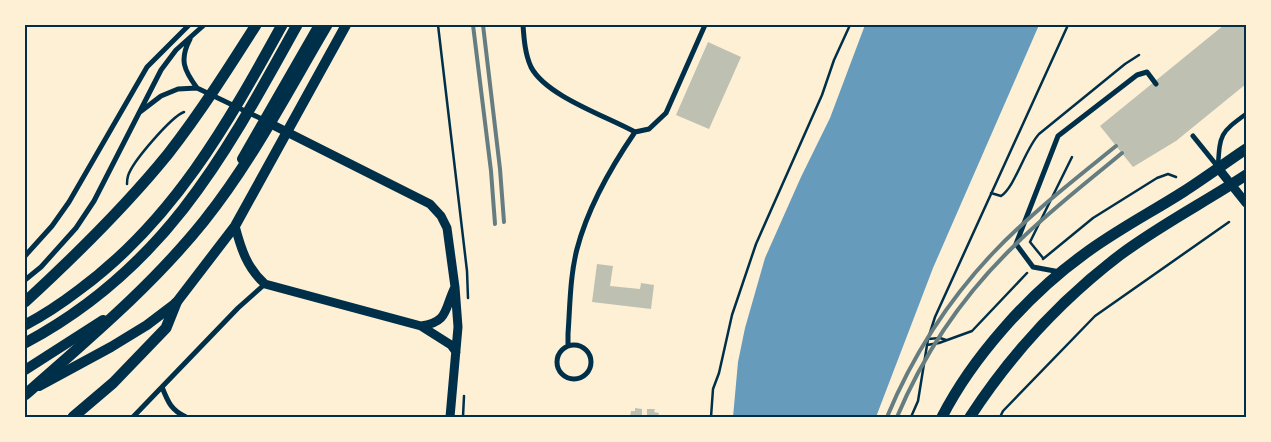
<svg xmlns="http://www.w3.org/2000/svg" width="1271" height="442" font-family="'Public Sans',sans-serif">
  <style>
    .water { fill: #669bbc }
    .building { fill: #bec0b2 }
    .lines { fill: none; stroke-linecap: round; stroke-linejoin: round }
    .path { stroke: #003049; stroke-width: 2.5 }
    .pedestrian { stroke: #003049; stroke-width: 4.5 }
    .minor { stroke: #003049; stroke-width: 5 }
    .tertiary { stroke: #003049; stroke-width: 9 }
    .secondary { stroke: #003049; stroke-width: 10 }
    .primary { stroke: #003049; stroke-width: 11 }
    .trunk { stroke: #003049; stroke-width: 11 }
    .rail { stroke: #657d81; stroke-width: 4 }
    .neatline { fill: none; stroke: #003049; stroke-width: 2 }
  </style>
  <rect width="100%" height="100%" fill="#fdf0d5"/>
  <path class="water" d="M 865,25 L 1039,25 L 933,268 L 876,417 L 733,417 L 738,362 L 745,328 L 765,258 L 801,177 L 830,118 Z"/>
  <path class="building" d="M 1224,25 L 1246,25 L 1246,84 L 1176,141 L 1133,167 L 1100,126 Z
    M 708,42 L 741,57 L 709,129 L 676,115 Z
    M 597,264 L 613,266 L 610,286 L 640,289 L 641,283 L 654,285 L 651,309 L 592,302 Z
    M 635,408 L 642,409 L 642,417 L 630,417 L 631,411 L 635,411 Z
    M 647,409 L 655,409 L 654,412 L 659,413 L 658,417 L 647,417 Z"/>
  <g class="lines">
    <path class="path" d="M 438,25 L 467,271 L 468,298
      M 127,184 C 127,181 127,179 128,176 C 132,162 171,117 184,112
      M 991,193 L 1001,196 C 1015,187 1025,149 1039,134 L 1125,64 L 1139,55
      M 1043,258 L 1030,242 L 1072,157
      M 1043,259 L 1093,218 L 1157,178 L 1168,174 L 1176,177
      M 928,339 L 940,338 L 946,340
      M 927,345 L 939,343 L 972,331 L 1027,273
      M 463,417 L 464,396
      M 711,417 L 713,389 L 719,373 L 732,315 L 756,244 L 822,95 L 834,60 L 850,25
      M 911,417 L 918,401 L 928,339 L 935,317 L 1068,25
      M 1000,417 L 1003,411 L 1095,316 L 1229,222"/>
    <path class="pedestrian" d="M 1218,166 C 1220,134 1220,133 1246,114"/>
    <path class="minor" d="M 523,25 C 524,39 525,54 531,67 C 546,96 606,116 635,132
      M 190,39 C 179,60 184,70 197,88
      M 140,112 L 161,96 L 178,89 L 197,88 L 264,120
      M 1193,136 L 1218,167
      M 25,256 L 52,226 L 69,202 L 147,67 L 189,25
      M 1060,272 L 1033,267 L 1016,244 L 1058,136 L 1137,75 L 1147,72 L 1156,84
      M 25,280 L 41,267 L 76,228 L 94,201 L 161,70 L 176,50 L 204,25
      M557 362a17 17 0 1 1 34 0a17 17 0 1 1-34 0Z
      M 568,346 L 568,334 C 570,306 570,276 577,249 C 588,207 611,167 635,132 L 649,129 L 666,113 L 705,25
      M 162,387 C 168,402 171,410 186,417
      M 133,417 L 238,308 L 265,284"/>
    <path class="tertiary" d="M 265,121 L 430,204 L 441,216 L 447,228 L 455,287 L 458,327 L 450,417
      M 1218,168 L 1246,203
      M 235,226 C 241,249 247,268 265,284 L 421,326 L 451,345 L 456,352
      M 421,326 C 449,322 444,309 455,287"/>
    <path class="secondary" d="M 242,159 L 319,25
      M 25,370 L 103,320
      M 39,386 L 111,347 L 147,325 L 176,303 L 235,226 L 346,25"/>
    <path class="primary" d="M 942,417 C 972,358 1029,294 1083,255 C 1115,231 1150,213 1183,192 C 1205,178 1225,163 1246,149
      M 970,417 C 1011,354 1061,300 1120,255 C 1160,225 1205,202 1246,175"/>
    <path class="trunk" d="M 25,302 C 75,256 125,207 168,154 C 200,113 228,69 256,25
      M 25,325 C 44,315 62,303 79,290 C 173,221 227,125 282,25
      M 25,343 C 164,269 224,157 297,25
      M 25,395 C 87,340 152,286 204,221 C 252,161 288,91 327,25
      M 73,417 L 113,383 L 166,328 L 176,303"/>
    <path class="rail" d="M 473,25 L 491,171 L 495,224
      M 483,25 L 500,169 L 504,222
      M 887,417 C 912,357 948,301 992,254 C 1030,214 1074,180 1116,146
      M 897,417 C 924,353 965,293 1015,245 C 1048,212 1086,183 1122,153"/>
  </g>
  <rect width="1271" height="442" fill="none" stroke="#fdf0d5" stroke-width="52"/>
  <rect x="26" y="26" width="1219" height="390" class="neatline"/>
</svg>
